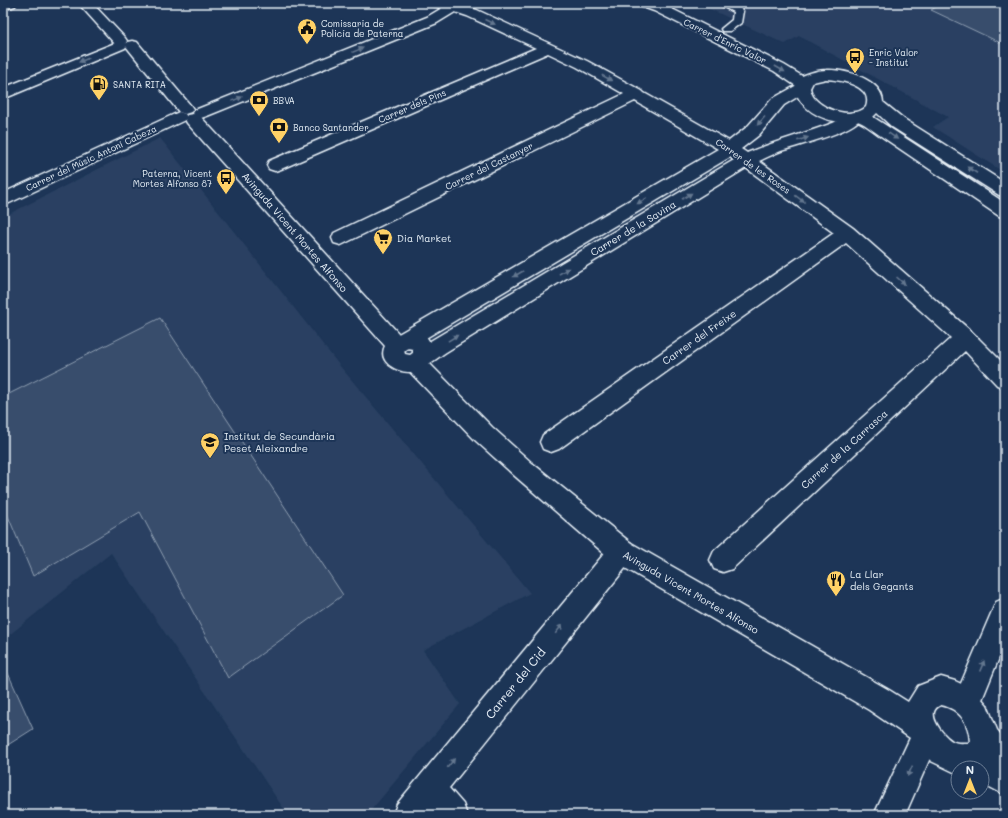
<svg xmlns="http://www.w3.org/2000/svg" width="1008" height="818" font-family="Mali,sans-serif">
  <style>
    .built { fill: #2a4162 }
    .green { fill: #374d6c; stroke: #909fb2 }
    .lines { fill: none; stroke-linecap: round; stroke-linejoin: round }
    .lane-casing { stroke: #e8f1f8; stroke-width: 3 }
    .street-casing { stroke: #e8f1f8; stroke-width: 3 }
    .secondary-casing { stroke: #e8f1f8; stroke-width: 3 }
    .lane { fill: #1d3557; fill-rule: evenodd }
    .street { fill: #1d3557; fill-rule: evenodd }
    .secondary { fill: #1d3557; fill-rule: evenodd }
    .oneway { fill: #64778f }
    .labels { text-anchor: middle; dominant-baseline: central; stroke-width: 4; stroke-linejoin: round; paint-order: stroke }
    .far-poi-label { font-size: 9px; fill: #e8f1f8; stroke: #1d3557; text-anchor: start }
    .far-street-label { font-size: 9px; fill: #e8f1f8; stroke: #1d3557 }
    .street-label { font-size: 10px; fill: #e8f1f8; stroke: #1d3557 }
    .poi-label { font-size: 10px; fill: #e8f1f8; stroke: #1d3557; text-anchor: start }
    .near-street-label { font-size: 12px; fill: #e8f1f8; stroke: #1d3557 }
  </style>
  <rect width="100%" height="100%" fill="#1d3557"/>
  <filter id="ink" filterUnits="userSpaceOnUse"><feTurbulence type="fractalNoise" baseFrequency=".025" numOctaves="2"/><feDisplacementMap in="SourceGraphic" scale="8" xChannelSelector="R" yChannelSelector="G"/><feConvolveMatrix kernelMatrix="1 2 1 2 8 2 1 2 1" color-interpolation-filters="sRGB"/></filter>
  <g filter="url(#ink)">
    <path class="built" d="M 697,3 L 1005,3 L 1005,173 L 933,127 L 948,117 L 799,36 L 785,44 Z
      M 160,138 L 339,365 L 530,593 L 423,650 L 460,704 L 367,815 L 288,815 L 111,553 L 3,640 L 3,217 Z"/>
    <path class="green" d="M 943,3 L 987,3 L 1005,11 L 1005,45 L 931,10 Z
      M 160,318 L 343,595 L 228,678 L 140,512 L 33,576 L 3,504 L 3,397 Z
      M 3,662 L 33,729 L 3,748 Z"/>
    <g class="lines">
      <defs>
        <path id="lane" d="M 716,3 C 726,3 736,3 743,11 L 741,23 L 730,31 L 722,31 L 721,29 L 732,20 L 733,12 Z"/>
        <path id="street" d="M 3,3 L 17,3 L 15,6 L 3,10 Z
          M 432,3 L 467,3 L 464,6 L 477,10 L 587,61 L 642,91 L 644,93 L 729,141 L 747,127 L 772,99 L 797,85 L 802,83 L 807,85 L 810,88 L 807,91 L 784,105 L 759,135 L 741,149 L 747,153 C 775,141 804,134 833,123 C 843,119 849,109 861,113 L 863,116 C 852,133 801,144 781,151 C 773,154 766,158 759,161 L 853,228 L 972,332 L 1005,365 L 1005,388 L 997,385 L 965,351 L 732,569 L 723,572 L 714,569 L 710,560 L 714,551 L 951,338 L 846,243 L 559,449 L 551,452 L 543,449 L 540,442 L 543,435 L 834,233 L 746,168 L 446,352 C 435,359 426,370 413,365 L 410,359 L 413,353 L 432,340 L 734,160 L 730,157 L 409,348 L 402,350 L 395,348 L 392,342 L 395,336 L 718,149 L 635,101 L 341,245 L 334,243 L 332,238 L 334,233 L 624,94 L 577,67 L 548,53 L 281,169 L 275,171 L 269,169 L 267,165 L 269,161 L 536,48 L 467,16 L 455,12 L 437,23 L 207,116 L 201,118 L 195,116 L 193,113 L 195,110 L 427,17 L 442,8 L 434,6 Z
          M 120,41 L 125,42 L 127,45 L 125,48 L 3,99 L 3,88 Z
          M 179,112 L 185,114 L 187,117 L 185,120 L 3,206 L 3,193 Z
          M 622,540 L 631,543 L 634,552 L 631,561 L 449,788 L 463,804 L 467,815 L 433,815 L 430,812 L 427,815 L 393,815 L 397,804 L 613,543 Z
          M 1005,598 L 1005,643 L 977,712 L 967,716 L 957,712 L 953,702 L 996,602 Z
          M 926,721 L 936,725 L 940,735 L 905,815 L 874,815 L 916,725 Z"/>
        <path id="secondary" d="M 78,3 L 92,3 L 125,38 L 127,41 L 125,44 L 120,45 L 115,44 Z
          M 638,3 L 658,3 L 664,5 L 784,65 L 802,76 C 809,73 819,70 826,70 C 845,69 882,79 883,102 L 904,119 L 1005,183 L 1005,197 L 999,195 L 892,127 L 877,113 L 873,117 L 1005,203 L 1005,218 L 999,216 L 878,134 C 872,130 863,122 857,121 C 852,121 846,122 841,122 C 820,120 801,109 794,88 L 796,86 L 774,71 L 654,11 L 640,6 ZM 826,79 C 840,80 874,85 866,107 C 853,119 826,111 815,99 C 812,96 811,92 810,88 L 813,82 Z
          M 132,41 L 137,42 L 191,106 L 193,109 L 191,112 L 185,114 L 179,112 L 125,45 L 127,42 Z
          M 193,114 L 199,115 L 225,143 L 399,334 L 405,332 L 426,336 L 434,349 L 429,363 L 492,427 L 532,463 L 631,543 L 889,690 L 908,702 L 918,686 L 941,677 L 955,681 L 974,690 L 987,705 L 997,730 L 1005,740 L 1005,795 L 982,783 L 982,768 L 958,768 L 958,772 L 954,772 L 931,761 L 921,751 L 913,740 L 869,710 L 613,561 L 516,477 L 476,441 L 410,372 C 397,372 377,362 385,346 L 187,123 L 185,119 L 187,115 ZM 407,348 L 413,349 L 413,353 L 410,355 L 405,354 L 404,351 ZM 941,705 C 960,709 969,723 970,742 L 968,743 C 963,743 957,744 952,741 C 943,735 923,712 941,705 Z"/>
      </defs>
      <use href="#lane" class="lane-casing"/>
      <use href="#street" class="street-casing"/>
      <use href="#secondary" class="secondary-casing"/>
      <use href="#lane" class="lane"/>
      <use href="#street" class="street"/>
      <use href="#secondary" class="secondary"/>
    </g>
    <defs><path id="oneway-solid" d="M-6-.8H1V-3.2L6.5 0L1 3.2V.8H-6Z"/></defs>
    <g class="oneway">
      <use href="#oneway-solid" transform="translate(490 22) rotate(24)"/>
      <use href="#oneway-solid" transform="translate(358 50) rotate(-22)"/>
      <use href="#oneway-solid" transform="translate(84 60) rotate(157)"/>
      <use href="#oneway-solid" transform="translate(780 69) rotate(30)"/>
      <use href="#oneway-solid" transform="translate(607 78) rotate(29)"/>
      <use href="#oneway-solid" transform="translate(237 99) rotate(-22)"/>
      <use href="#oneway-solid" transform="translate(761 121) rotate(132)"/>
      <use href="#oneway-solid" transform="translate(893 136) rotate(34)"/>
      <use href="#oneway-solid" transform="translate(803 139) rotate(-17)"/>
      <use href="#oneway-solid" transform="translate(972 170) rotate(-147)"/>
      <use href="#oneway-solid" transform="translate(687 196) rotate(-31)"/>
      <use href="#oneway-solid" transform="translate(800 199) rotate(36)"/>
      <use href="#oneway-solid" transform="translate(642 201) rotate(150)"/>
      <use href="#oneway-solid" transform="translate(564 271) rotate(-31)"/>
      <use href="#oneway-solid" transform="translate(518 274) rotate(150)"/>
      <use href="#oneway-solid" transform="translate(901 281) rotate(42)"/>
      <use href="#oneway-solid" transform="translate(453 338) rotate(-31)"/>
      <use href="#oneway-solid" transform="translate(559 629) rotate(-51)"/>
      <use href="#oneway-solid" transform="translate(982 666) rotate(-67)"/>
      <use href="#oneway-solid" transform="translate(451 763) rotate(-51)"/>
      <use href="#oneway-solid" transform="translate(910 771) rotate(115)"/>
    </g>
  </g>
  <defs>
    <symbol id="civic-pin" viewBox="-11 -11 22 30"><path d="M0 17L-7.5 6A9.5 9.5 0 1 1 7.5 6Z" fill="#ffd166" stroke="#1d3557"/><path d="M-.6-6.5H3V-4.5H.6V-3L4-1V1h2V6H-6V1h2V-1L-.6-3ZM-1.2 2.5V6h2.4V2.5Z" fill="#111"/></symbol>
    <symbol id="bus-pin" viewBox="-11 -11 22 30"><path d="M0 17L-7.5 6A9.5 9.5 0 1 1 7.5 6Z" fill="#ffd166" stroke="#1d3557"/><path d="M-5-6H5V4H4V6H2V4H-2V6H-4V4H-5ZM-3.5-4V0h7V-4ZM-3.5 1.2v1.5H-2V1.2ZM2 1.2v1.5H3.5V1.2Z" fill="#111"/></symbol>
    <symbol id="fuel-pin" viewBox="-11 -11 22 30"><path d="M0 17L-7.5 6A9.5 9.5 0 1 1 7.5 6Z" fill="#ffd166" stroke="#1d3557"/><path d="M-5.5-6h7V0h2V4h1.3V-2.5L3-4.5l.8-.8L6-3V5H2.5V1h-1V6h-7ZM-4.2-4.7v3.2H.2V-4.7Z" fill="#111"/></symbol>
    <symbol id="bank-pin" viewBox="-11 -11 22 30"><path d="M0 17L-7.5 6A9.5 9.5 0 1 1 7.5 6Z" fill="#ffd166" stroke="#1d3557"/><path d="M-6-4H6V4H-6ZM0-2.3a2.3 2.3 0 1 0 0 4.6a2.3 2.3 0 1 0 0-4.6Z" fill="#111"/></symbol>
    <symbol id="supermarket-pin" viewBox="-11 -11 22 30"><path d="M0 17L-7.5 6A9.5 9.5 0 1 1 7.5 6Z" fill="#ffd166" stroke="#1d3557"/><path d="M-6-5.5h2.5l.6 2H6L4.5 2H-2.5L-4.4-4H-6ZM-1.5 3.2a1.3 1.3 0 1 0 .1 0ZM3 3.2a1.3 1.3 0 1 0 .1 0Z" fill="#111"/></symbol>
    <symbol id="school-pin" viewBox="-11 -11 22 30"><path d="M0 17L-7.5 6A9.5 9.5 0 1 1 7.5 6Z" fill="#ffd166" stroke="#1d3557"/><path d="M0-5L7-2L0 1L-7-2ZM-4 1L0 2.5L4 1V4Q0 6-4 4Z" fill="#111"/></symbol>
    <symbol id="restaurant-pin" viewBox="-11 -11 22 30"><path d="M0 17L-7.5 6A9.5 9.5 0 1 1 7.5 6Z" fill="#ffd166" stroke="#1d3557"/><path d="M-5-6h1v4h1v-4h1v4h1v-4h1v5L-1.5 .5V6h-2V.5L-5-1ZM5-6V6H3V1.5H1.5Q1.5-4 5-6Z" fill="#111"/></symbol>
  </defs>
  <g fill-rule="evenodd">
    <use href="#civic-pin" x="296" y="17" width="22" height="30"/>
    <use href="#bus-pin" x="844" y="46" width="22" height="30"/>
    <use href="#fuel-pin" x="88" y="73" width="22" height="30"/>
    <use href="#bank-pin" x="248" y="89" width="22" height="30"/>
    <use href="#bank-pin" x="268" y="116" width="22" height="30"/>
    <use href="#bus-pin" x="215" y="167" width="22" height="30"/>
    <use href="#supermarket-pin" x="372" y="227" width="22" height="30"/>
    <use href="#school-pin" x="199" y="431" width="22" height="30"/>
    <use href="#restaurant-pin" x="825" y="569" width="22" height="30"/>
  </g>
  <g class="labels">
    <g class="far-poi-label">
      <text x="321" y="23">Comissaria de<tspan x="321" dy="10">Policia de Paterna</tspan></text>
      <text x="869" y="52">Enric Valor<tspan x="869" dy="10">- Institut</tspan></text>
      <text x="113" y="84">SANTA RITA</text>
      <text x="273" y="100">BBVA</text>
      <text x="293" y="127">Banco Santander</text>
      <text x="212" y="173" text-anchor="end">Paterna, Vicent<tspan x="212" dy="10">Mortes Alfonso 87</tspan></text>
    </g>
    <g class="far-street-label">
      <text transform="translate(725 41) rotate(26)">Carrer d'Enric Valor</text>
      <text transform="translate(412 106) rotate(-23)">Carrer dels Pins</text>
      <text transform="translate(91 158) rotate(-25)">Carrer del Músic Antoni Cabeza</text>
      <text transform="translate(489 166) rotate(-26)">Carrer del Castanyer</text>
      <text transform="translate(753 166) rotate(35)">Carrer de les Roses</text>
    </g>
    <g class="street-label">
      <text transform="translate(633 228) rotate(-31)">Carrer de la Savina</text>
      <text transform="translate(295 232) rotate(49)">Avinguda Vicent Mortes Alfonso</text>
      <text transform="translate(699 337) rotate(-35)">Carrer del Freixe</text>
      <text transform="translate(844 449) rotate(-42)">Carrer de la Carrasca</text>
      <text transform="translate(691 592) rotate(30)">Avinguda Vicent Mortes Alfonso</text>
    </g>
    <g class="poi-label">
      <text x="397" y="238">Dia Market</text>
      <text x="224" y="436">Institut de Secundària<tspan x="224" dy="12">Peset Aleixandre</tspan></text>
      <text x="850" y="574">La Llar<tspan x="850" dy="12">dels Gegants</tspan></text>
    </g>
    <g class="near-street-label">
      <text transform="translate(515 683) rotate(-51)">Carrer del Cid</text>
    </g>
  </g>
  <rect width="1008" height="818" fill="none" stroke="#1d3557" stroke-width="16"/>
  <rect x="8" y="8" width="992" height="802" fill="none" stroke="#e8f1f8" stroke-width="1.5" filter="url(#ink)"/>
  <g transform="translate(970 780)"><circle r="19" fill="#1d3557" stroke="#6e8097"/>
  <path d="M0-3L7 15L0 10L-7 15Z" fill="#ffd166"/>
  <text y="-6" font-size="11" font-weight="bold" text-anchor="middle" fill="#e8f1f8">N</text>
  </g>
</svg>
